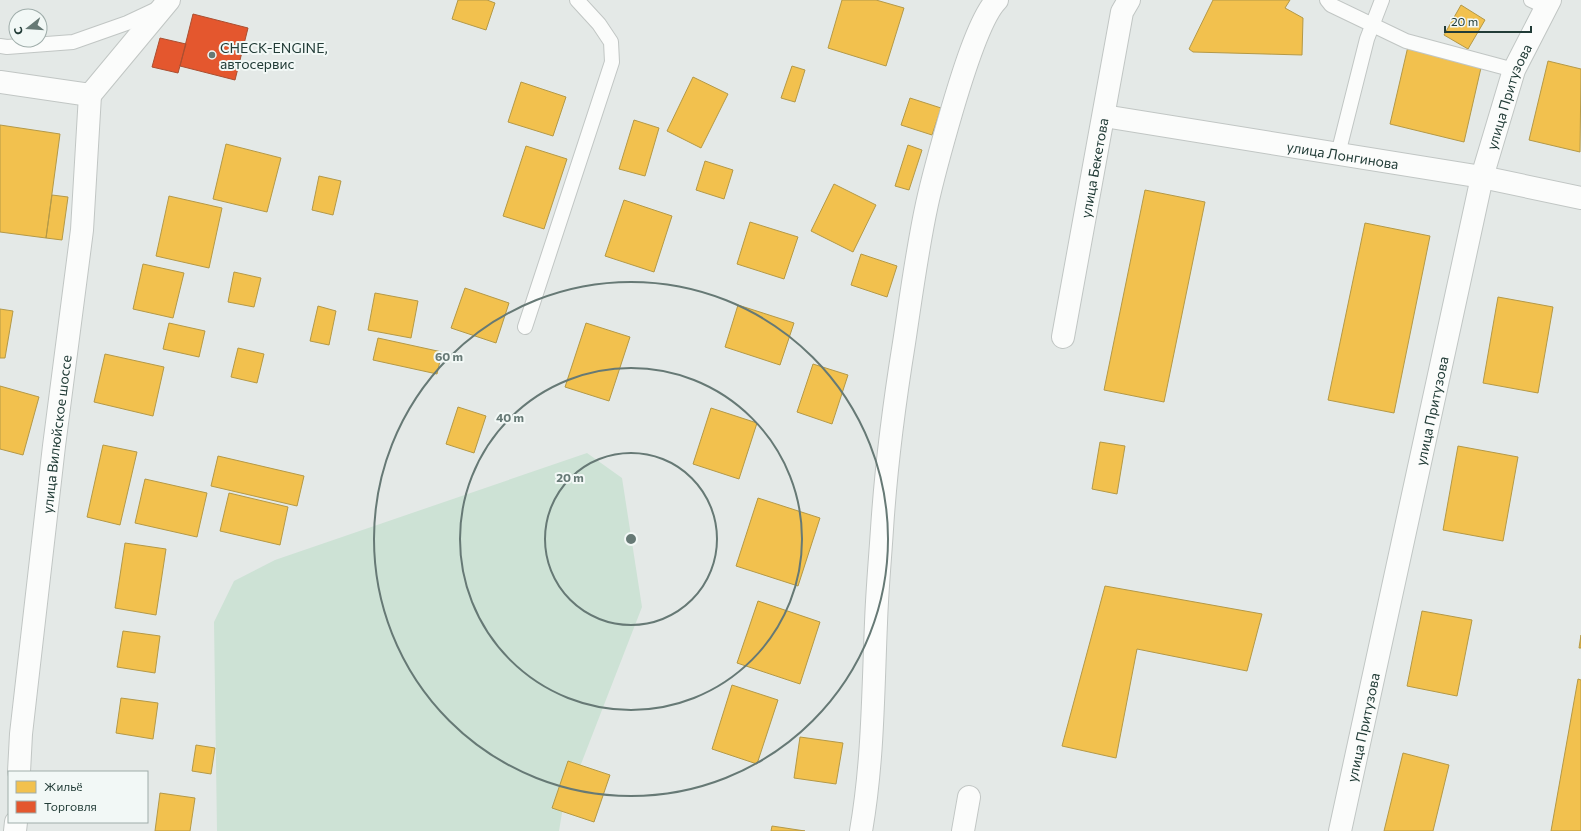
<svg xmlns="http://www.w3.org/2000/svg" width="1581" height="831" font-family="Commissioner,sans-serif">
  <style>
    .green { fill: #cde2d5 }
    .homes { fill: #f2c14e; stroke: #b49947 }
    .shops { fill: #e4572e; stroke: #aa4f31 }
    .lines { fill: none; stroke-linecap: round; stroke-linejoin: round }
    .service-casing { stroke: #c1c6c4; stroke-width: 16 }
    .minor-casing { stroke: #c1c6c4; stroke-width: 24 }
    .service { stroke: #fbfcfb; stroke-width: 14 }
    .minor { stroke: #fbfcfb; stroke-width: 22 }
    .ring { fill: none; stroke: #667975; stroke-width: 2 }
    .poi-dot { fill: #667975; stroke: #f2f8f6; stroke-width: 1.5 }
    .labels { text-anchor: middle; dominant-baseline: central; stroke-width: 4; stroke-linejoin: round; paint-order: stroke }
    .poi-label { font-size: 14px; fill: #223c37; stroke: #f2f8f6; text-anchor: start }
    .street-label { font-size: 14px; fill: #223c37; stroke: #f2f8f6 }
    .centre { fill: #667975; stroke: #f2f8f6; stroke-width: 2 }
    .ring-label { font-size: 12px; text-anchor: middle; font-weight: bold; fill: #667975; stroke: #f2f8f6; stroke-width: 4; stroke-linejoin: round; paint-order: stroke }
  </style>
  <rect width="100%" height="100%" fill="#e4e9e7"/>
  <path class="green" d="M 587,453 L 622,478 L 642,607 L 562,813 L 559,831 L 217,831 L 214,622 L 234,581 L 275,560 Z"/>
  <path class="homes" d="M 458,0 L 487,0 L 495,3 L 486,30 L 452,19 Z
    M 842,0 L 876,0 L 904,8 L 886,66 L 828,48 Z
    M 1213,0 L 1290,0 L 1285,8 L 1303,18 L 1302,55 L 1193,52 L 1189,49 Z
    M 1461,5 L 1485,20 L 1468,49 L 1444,35 Z
    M 1409,42 L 1483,59 L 1464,142 L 1390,124 Z
    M 1548,61 L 1581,69 L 1580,152 L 1529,140 Z
    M 792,66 L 805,70 L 795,102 L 781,98 Z
    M 693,77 L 728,94 L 701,148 L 667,131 Z
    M 521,82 L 566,97 L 553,136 L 508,122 Z
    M 910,98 L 941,108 L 932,135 L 901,125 Z
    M 634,120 L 659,128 L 645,176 L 619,169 Z
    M 0,125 L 60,134 L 46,238 L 0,232 Z
    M 226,144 L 281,158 L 267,212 L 213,199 Z
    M 908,145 L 922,150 L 909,190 L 895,186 Z
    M 526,146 L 567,159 L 544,229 L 503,216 Z
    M 705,161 L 733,170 L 724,199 L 696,190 Z
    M 319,176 L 341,181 L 333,215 L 312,210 Z
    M 834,184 L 876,205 L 853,252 L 811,231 Z
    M 1145,190 L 1205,202 L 1164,402 L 1104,390 Z
    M 52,195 L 68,197 L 62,240 L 46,238 Z
    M 169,196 L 222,208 L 209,268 L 156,256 Z
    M 624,200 L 672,216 L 654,272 L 605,256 Z
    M 750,222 L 798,237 L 784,279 L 737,264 Z
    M 1365,223 L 1430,236 L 1394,413 L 1328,400 Z
    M 861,254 L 897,266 L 887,297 L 851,285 Z
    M 143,264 L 184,273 L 173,318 L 133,309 Z
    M 234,272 L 261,278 L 254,307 L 228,302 Z
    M 465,288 L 509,303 L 496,343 L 451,328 Z
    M 375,293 L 418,301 L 411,338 L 368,330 Z
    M 1498,297 L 1553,307 L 1538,393 L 1483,383 Z
    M 738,305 L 794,323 L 780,365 L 725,347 Z
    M 318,306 L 336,311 L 329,345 L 310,341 Z
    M 0,309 L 13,311 L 5,358 L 0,358 Z
    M 169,323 L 205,331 L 199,357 L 163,349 Z
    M 586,323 L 630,337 L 609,401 L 565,387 Z
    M 378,338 L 442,352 L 437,374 L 373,360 Z
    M 238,348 L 264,354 L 257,383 L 231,377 Z
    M 105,354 L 164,367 L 153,416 L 94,402 Z
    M 813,364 L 848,375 L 832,424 L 797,412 Z
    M 0,386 L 39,397 L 23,455 L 0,449 Z
    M 458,407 L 486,416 L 474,453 L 446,444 Z
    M 711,408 L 757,423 L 739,479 L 693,464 Z
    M 1100,442 L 1125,446 L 1117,494 L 1092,489 Z
    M 103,445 L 137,452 L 120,525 L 87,517 Z
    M 1458,446 L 1518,457 L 1503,541 L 1443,530 Z
    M 218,456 L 304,476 L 297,506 L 211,486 Z
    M 145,479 L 207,493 L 197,537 L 135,523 Z
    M 229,493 L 288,507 L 280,545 L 220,531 Z
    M 758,498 L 820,518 L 798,586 L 736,566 Z
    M 125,543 L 166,549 L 156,615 L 115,608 Z
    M 1105,586 L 1262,614 L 1247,671 L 1137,649 L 1116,758 L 1062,746 Z
    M 758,601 L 820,622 L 800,684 L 737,663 Z
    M 1422,611 L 1472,620 L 1457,696 L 1407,686 Z
    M 123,631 L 160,636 L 155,673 L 117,667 Z
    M 1581,635 L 1581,648 L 1579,648 Z
    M 1578,679 L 1581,680 L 1581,831 L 1551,831 Z
    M 732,685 L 778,700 L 757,764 L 712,749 Z
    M 121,698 L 158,703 L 153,739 L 116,733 Z
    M 800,737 L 843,743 L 836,784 L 794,778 Z
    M 196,745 L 215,748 L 211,774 L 192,771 Z
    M 1403,753 L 1449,765 L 1433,831 L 1384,831 Z
    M 568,761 L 610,775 L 594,822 L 552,808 Z
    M 160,793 L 195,798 L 190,831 L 155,831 Z
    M 772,826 L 805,831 L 771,831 Z"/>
  <path class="shops" d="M 193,14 L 248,28 L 235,80 L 180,66 Z
    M 160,38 L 186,44 L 178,73 L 152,67 Z"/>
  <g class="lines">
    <defs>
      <path id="service" d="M 1327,0 L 1331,5 L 1406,41 L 1514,70
        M 1531,0 L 1546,7
        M 0,46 L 7,47 L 73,42 L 127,23 L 159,8
        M 1338,154 L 1367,39 L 1382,0
        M 525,327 L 612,62 L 611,42 L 599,24 L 577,0"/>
      <g id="minor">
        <path d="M 0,82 L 90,95 L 169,0"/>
        <path id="s1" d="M 1104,116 L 1482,177 L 1581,198"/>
        <path id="s2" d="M 1063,337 L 1122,12 L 1129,0"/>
        <path id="s3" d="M 19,772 L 21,734 L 54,446 L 82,230 L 90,95"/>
        <path d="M 15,831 L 16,822"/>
        <path d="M 861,831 C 873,762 873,693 876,623 C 877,592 880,560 882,529 C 886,467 894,405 904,343 C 911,297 917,250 927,204 C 934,172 943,141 952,110 C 960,83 979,18 997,0"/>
        <path d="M 963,831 L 969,797"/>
        <path id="s4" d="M 1340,831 L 1482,177 L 1514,70 L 1550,0"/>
      </g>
    </defs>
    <use href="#service" class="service-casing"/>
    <use href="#minor" class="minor-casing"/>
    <use href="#service" class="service"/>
    <use href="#minor" class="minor"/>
  </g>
  <g class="ring">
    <circle cx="631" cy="539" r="86"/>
    <circle cx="631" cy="539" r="171"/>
    <circle cx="631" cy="539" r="257"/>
  </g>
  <circle class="poi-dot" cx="212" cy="55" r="4"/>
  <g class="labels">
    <g class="poi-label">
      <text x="220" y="47">CHECK-ENGINE,<tspan x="220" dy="16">автосервис</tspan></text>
    </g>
    <g class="street-label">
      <text stroke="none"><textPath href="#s4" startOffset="754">улица Притузова</textPath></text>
      <text stroke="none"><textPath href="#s1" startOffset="242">улица Лонгинова</textPath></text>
      <text stroke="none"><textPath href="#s2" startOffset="172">улица Бекетова</textPath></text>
      <text stroke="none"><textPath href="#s4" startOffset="430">улица Притузова</textPath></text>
      <text stroke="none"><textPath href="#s3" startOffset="340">улица Вилюйское шоссе</textPath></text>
      <text stroke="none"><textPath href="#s4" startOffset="106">улица Притузова</textPath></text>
    </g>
  </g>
  <circle cx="631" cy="539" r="6" class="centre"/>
  <g class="ring-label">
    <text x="449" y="361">60 m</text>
    <text x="510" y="422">40 m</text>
    <text x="570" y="482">20 m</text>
  </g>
  <rect x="8" y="771" width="140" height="52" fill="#f2f8f6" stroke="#9fadaa"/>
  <rect x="16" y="781" width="20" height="12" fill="#f2c14e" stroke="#9fadaa"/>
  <text x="44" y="791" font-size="12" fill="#223c37">Жильё</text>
  <rect x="16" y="801" width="20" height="12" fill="#e4572e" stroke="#9fadaa"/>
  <text x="44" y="811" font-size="12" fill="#223c37">Торговля</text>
  <g transform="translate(28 28) rotate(253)"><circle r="19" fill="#f2f8f6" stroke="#9fadaa"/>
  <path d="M0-3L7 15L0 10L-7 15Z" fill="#667975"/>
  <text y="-6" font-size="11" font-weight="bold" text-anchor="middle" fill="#223c37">С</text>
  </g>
  <path d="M1445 26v6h86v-6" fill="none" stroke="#223c37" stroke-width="2"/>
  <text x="1451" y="26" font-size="12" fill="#223c37" stroke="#f2f8f6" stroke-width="3" paint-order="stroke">20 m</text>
</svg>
